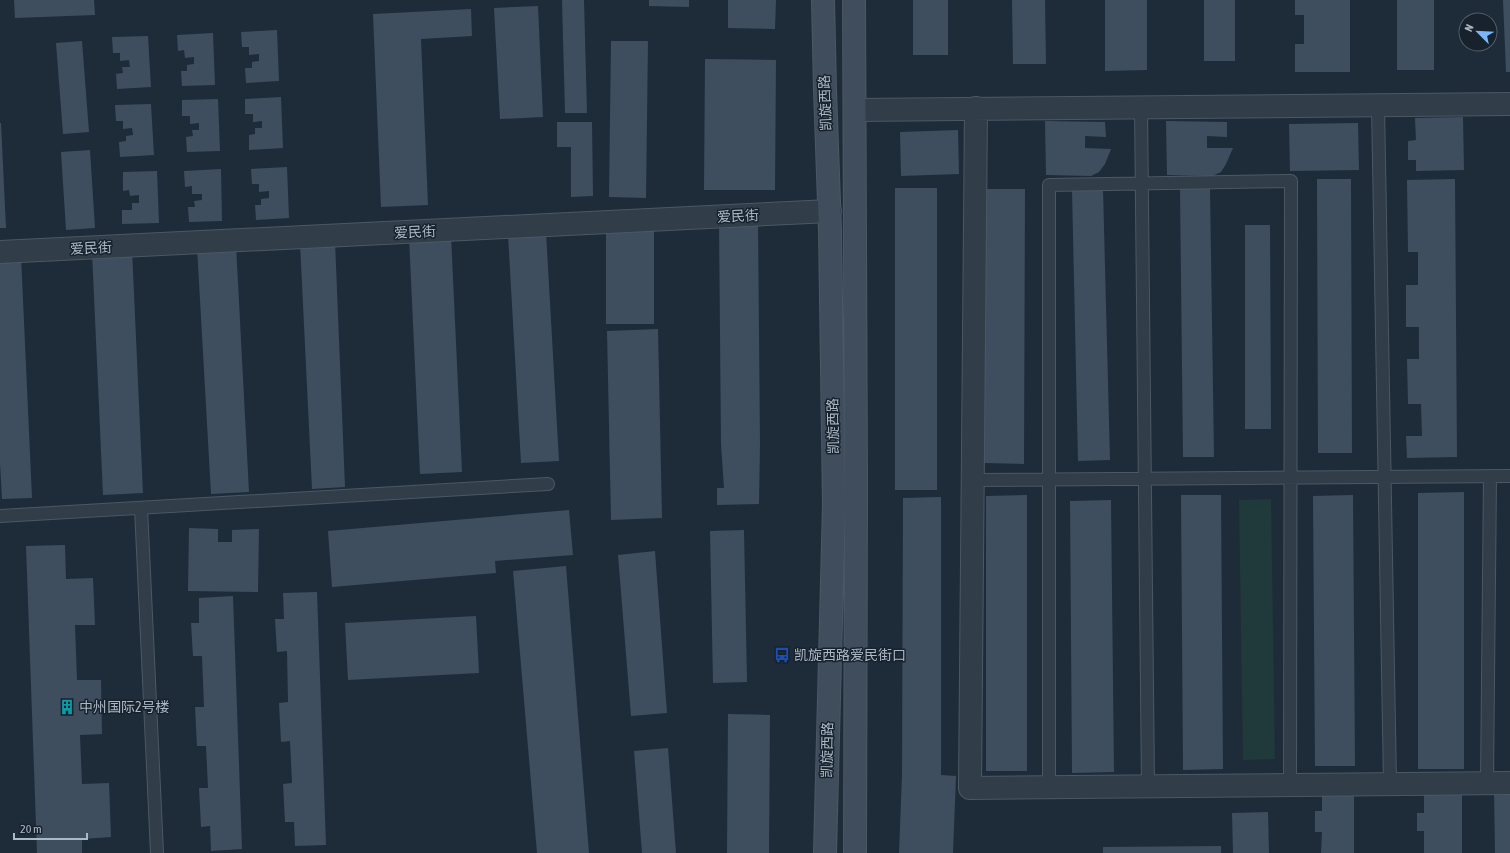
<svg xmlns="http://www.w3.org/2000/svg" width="1510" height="853" font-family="'Asap Condensed','Noto Sans SC',sans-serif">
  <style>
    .green { fill: #20393a }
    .building { fill: #3e4e5e }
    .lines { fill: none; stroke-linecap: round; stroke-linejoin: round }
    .lane-casing { stroke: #4c5864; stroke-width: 14 }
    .street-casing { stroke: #4c5864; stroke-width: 24 }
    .secondary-casing { stroke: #4c5864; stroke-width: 24 }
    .lane { stroke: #313d49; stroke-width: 12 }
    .street { stroke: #313d49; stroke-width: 22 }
    .secondary { stroke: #3f4d5d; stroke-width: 22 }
    .labels { text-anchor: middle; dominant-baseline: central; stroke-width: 3; stroke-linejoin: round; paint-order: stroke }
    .street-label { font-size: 14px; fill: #abb8c6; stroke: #17222d }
    .poi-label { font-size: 14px; fill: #abb8c6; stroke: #17222d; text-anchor: start }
  </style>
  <rect width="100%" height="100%" fill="#1e2c39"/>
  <path class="green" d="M 1271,499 L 1275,759 L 1243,760 L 1239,500 Z"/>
  <path class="building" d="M 14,0 L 94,0 L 95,15 L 15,18 Z
    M 562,0 L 584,0 L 587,113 L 565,113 Z
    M 649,0 L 689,0 L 689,7 L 649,6 Z
    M 728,0 L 776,0 L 775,29 L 728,28 Z
    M 913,0 L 948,0 L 948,55 L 913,55 Z
    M 1012,0 L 1045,0 L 1046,64 L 1013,64 Z
    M 1105,0 L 1147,0 L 1147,70 L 1105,71 Z
    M 1204,0 L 1235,0 L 1235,61 L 1204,61 Z
    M 1295,0 L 1350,0 L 1350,72 L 1295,72 L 1295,44 L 1304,44 L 1304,15 L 1295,15 Z
    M 1397,0 L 1434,0 L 1434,70 L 1397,70 Z
    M 1503,0 L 1510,0 L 1510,72 L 1506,72 Z
    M 538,6 L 543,117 L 500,119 L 494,8 Z
    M 471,9 L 472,36 L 421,39 L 428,205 L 381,207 L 373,14 Z
    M 277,30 L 279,81 L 246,83 L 245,68 L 252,68 L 252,62 L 259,61 L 259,54 L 249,55 L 249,47 L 242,47 L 241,32 Z
    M 213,33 L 215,85 L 182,86 L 181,71 L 187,71 L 187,65 L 194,64 L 194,57 L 185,58 L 184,50 L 178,51 L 177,35 Z
    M 148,36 L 151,87 L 117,89 L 116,74 L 123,73 L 122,67 L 130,67 L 129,60 L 120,61 L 120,53 L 113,53 L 112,37 Z
    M 82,41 L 89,132 L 63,134 L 56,43 Z
    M 611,41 L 648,41 L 646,198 L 609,197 Z
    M 705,59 L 776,60 L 775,190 L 704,190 Z
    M 281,97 L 283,148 L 249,150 L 249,135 L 255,134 L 255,128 L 262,128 L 262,121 L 253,122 L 253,114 L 245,114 L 245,99 Z
    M 218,99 L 220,151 L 187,152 L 186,137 L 193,136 L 192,130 L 199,130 L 199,123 L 190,124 L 190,116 L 182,116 L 182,100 Z
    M 151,104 L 154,155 L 120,157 L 119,142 L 126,141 L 126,136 L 133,135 L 132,128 L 123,129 L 123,121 L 116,121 L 115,105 Z
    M 1463,117 L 1464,170 L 1416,171 L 1416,160 L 1408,160 L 1408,141 L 1416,140 L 1415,118 Z
    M 1045,121 L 1105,122 L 1106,137 L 1085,136 L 1085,148 L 1111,149 L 1105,164 L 1099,172 L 1091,176 L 1046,175 Z
    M 1166,121 L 1227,122 L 1227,137 L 1207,136 L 1207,148 L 1233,148 L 1226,164 L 1221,172 L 1212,176 L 1167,175 Z
    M 557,122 L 592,122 L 593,196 L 571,197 L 571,147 L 557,147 Z
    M 0,123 L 1,123 L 6,228 L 0,228 Z
    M 1358,123 L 1359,170 L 1290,171 L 1289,124 Z
    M 958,130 L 959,174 L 901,176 L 900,132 Z
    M 90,150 L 95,228 L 66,230 L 61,152 Z
    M 287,167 L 289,218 L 256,220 L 255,205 L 261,205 L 261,199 L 269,198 L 269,191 L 259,192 L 259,184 L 252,184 L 251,169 Z
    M 221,169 L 222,221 L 189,222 L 188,207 L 195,207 L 194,201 L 202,200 L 202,194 L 192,194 L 192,186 L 185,187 L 184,171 Z
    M 157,171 L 159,223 L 122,224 L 122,210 L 132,210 L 132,203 L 139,203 L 139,195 L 130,196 L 129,190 L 123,191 L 123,172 Z
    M 1317,179 L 1351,179 L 1352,453 L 1318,453 Z
    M 1455,179 L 1457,457 L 1407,458 L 1406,436 L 1422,436 L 1421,404 L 1408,404 L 1407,359 L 1419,359 L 1419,327 L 1406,327 L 1406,285 L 1418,285 L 1418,252 L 1408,252 L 1407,180 Z
    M 895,188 L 937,188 L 937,490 L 895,490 Z
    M 1210,188 L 1214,457 L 1183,457 L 1180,189 Z
    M 984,189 L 1025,189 L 1024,464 L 983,463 Z
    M 1103,189 L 1110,460 L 1078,461 L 1072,190 Z
    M 719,222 L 758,222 L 760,444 L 759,504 L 717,505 L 717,488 L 724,488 L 721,444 Z
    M 1245,225 L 1270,225 L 1271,429 L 1245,429 Z
    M 606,229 L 654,229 L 654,324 L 606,324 Z
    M 546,232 L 559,461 L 521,463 L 508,235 Z
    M 451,235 L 462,472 L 420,474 L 409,237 Z
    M 335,241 L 345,487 L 312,489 L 300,243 Z
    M 236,245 L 249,492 L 211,494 L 197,247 Z
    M 132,249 L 143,493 L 103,495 L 92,252 Z
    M 21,256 L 32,498 L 2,499 L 0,463 L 0,257 Z
    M 658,329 L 662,518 L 611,520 L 607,331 Z
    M 1464,492 L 1464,769 L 1418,769 L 1418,493 Z
    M 1027,495 L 1027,771 L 986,771 L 986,496 Z
    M 1181,495 L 1221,495 L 1223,769 L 1183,770 Z
    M 1353,495 L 1355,766 L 1315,766 L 1313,496 Z
    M 941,497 L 941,775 L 956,776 L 953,853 L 899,853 L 902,775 L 903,498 Z
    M 1111,500 L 1114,772 L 1072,773 L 1070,501 Z
    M 569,510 L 573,555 L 495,561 L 496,573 L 332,587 L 328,531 Z
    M 189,528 L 218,529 L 218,542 L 232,542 L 232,530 L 259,529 L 258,592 L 188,591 Z
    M 744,530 L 747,682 L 713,683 L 710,531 Z
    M 65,545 L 66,579 L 93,578 L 95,625 L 75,625 L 77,680 L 101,680 L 102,734 L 80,735 L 82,784 L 109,783 L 111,837 L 82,839 L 82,853 L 37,853 L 26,546 Z
    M 655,551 L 667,713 L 631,716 L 618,555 Z
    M 566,566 L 589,853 L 537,853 L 513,571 Z
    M 317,592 L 326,845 L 295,846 L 294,822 L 285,822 L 283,784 L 292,783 L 290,741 L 281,742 L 279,703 L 288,702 L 287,651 L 277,652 L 275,619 L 284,619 L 283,593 Z
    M 233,596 L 242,849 L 211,851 L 210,826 L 201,827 L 199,788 L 208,788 L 206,746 L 197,746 L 195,707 L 204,707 L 202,656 L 193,656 L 191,623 L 199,623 L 199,598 Z
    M 476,616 L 479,673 L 348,680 L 345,623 Z
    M 728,714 L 770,715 L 769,853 L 727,853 Z
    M 668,748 L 676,853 L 642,853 L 634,751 Z
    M 1494,787 L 1510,787 L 1510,853 L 1495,853 Z
    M 1462,789 L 1462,853 L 1424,853 L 1424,831 L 1417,831 L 1417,813 L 1424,813 L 1424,790 Z
    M 1322,794 L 1354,795 L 1354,853 L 1321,853 L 1322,832 L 1315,832 L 1315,811 L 1322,811 Z
    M 1268,812 L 1269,853 L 1233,853 L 1232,813 Z
    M 1221,846 L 1221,853 L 1103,853 L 1103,847 Z"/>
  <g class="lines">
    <defs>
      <path id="lane" d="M 1378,105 L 1390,784
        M 1141,107 L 1148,786
        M 973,480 L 1510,476
        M 141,508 L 157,853
        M 0,516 L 548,484
        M 1487,783 L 1490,476
        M 1049,787 L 1049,185 L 1291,181 L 1290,785"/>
      <path id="street" d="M 976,108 L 970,788 L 1510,783
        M 855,110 L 1510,104
        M 0,252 L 830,211"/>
      <path id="secondary" d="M 823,0 L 825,90 L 830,230 L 834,504 L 825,853
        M 854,0 L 856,488 L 855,853"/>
    </defs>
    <use href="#lane" class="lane-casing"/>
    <use href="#street" class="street-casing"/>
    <use href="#secondary" class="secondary-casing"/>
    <use href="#lane" class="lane"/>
    <use href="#street" class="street"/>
    <use href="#secondary" class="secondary"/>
  </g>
  <defs>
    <symbol id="bus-bare" viewBox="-9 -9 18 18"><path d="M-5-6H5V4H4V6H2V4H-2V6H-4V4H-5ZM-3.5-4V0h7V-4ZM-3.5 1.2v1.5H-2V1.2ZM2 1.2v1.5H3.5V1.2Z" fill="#1a4fb4" stroke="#17222d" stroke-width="2.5" paint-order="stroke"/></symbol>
    <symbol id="building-bare" viewBox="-9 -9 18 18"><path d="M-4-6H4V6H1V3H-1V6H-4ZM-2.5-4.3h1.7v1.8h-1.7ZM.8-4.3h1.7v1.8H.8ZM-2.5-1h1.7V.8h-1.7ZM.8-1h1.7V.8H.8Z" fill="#0f9aa8" stroke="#17222d" stroke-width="2.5" paint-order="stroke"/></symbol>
  </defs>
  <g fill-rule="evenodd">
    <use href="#bus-bare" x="771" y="644" width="22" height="22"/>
    <use href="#building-bare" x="56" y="696" width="22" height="22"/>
  </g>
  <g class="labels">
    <g class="street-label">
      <text transform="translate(825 103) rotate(-92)">凯旋西路</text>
      <text transform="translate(738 216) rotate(-3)">爱民街</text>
      <text transform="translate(415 232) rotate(-3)">爱民街</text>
      <text transform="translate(91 248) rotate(-3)">爱民街</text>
      <text transform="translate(833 426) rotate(-91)">凯旋西路</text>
      <text transform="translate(827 750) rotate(-89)">凯旋西路</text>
    </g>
    <g class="poi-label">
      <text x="794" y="655">凯旋西路爱民街口</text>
      <text x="79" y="707">中州国际2号楼</text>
    </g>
  </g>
  <g transform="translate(1478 32) rotate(294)"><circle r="19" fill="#17222d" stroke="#525e6a"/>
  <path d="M0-3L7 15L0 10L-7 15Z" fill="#78b7ff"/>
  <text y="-6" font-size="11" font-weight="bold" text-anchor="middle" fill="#abb8c6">N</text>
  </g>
  <path d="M14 833v6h73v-6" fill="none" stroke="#abb8c6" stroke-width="2"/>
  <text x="20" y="833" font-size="12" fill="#abb8c6" stroke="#17222d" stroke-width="3" paint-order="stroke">20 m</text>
</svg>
